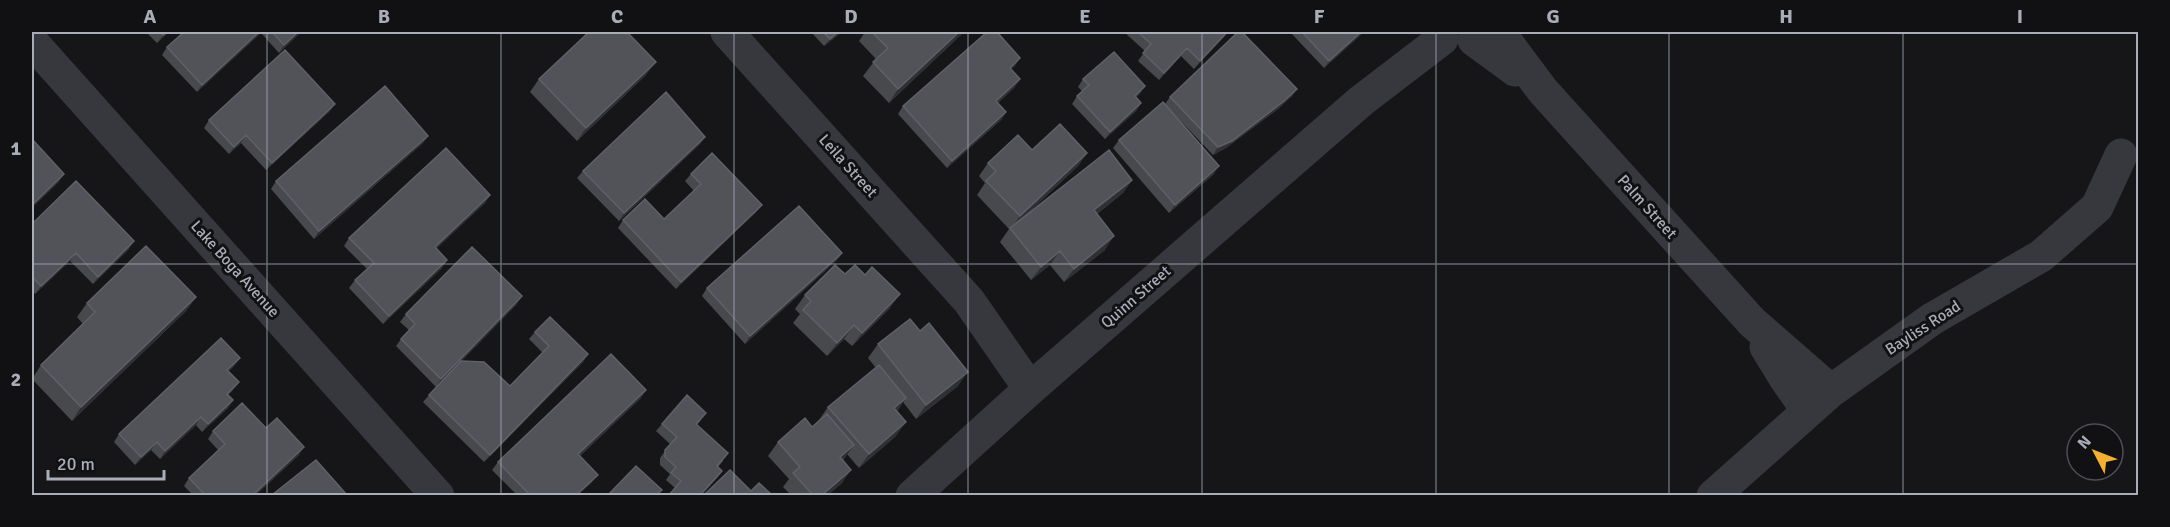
<svg xmlns="http://www.w3.org/2000/svg" width="2170" height="527" font-family="Signika,sans-serif">
  <style>
    .lines { fill: none; stroke-linecap: round; stroke-linejoin: round }
    .street { stroke: #37383d; stroke-width: 33 }
    .wall { fill: #47494d }
    .shaded-wall { fill: #2f3033 }
    .building { fill: #525359; stroke: #5f6168; stroke-width: 1.5 }
    .grid { fill: none; stroke: #a8adb8; stroke-width: 1.5; stroke-opacity: 0.55 }
    .labels { text-anchor: middle; dominant-baseline: central; stroke-width: 6; stroke-linejoin: round; paint-order: stroke }
    .street-label { font-size: 16px; fill: #a8adb8; stroke: #111113 }
    .neatline { fill: none; stroke: #a8adb8; stroke-width: 2 }
    .grid-label { font-size: 20px; text-anchor: middle; font-weight: bold; fill: #a8adb8 }
  </style>
  <rect width="100%" height="100%" fill="#161618"/>
  <g class="lines">
    <path class="street" d="M 727,32 L 969,301 L 1030,389
      M 1499,32 L 1543,91 L 1752,322 L 1831,391
      M 1474,40 L 1515,70
      M 32,42 L 438,496
      M 1766,347 L 1785,378 L 1808,411
      M 912,496 L 1030,389 L 1361,101 L 1442,39
      M 1713,496 L 1831,391 L 1932,319 L 2041,256 L 2097,207 L 2121,155"/>
  </g>
  <path class="wall" d="M 146,32 L 169,32 L 157,43 Z
    M 184,32 L 301,32 L 279,53 L 261,33 L 197,92 L 162,55 L 167,47 Z
    M 811,32 L 842,32 L 824,46 Z
    M 865,32 L 964,32 L 889,103 L 863,76 L 876,59 L 859,41 Z
    M 1124,32 L 1228,32 L 1224,37 L 1194,69 L 1181,56 L 1159,80 L 1138,61 L 1145,51 Z
    M 1290,32 L 1364,32 L 1324,68 Z
    M 1015,66 L 1011,69 L 1015,87 L 998,103 L 1006,112 L 1001,120 L 947,168 L 898,114 L 903,106 Z
    M 646,75 L 577,141 L 530,92 L 539,79 Z
    M 1083,79 L 1145,86 L 1136,97 L 1141,103 L 1136,111 L 1105,139 L 1072,104 L 1077,96 L 1082,91 L 1078,87 Z
    M 1297,89 L 1292,96 L 1278,109 L 1226,148 L 1213,155 L 1174,114 L 1214,174 L 1169,213 L 1113,148 L 1119,140 L 1165,104 L 1170,97 Z
    M 330,111 L 266,170 L 241,143 L 229,154 L 204,128 L 209,120 Z
    M 428,136 L 423,143 L 314,239 L 271,189 L 276,181 Z
    M 705,137 L 700,144 L 619,221 L 577,178 L 583,171 Z
    M 1032,150 L 1087,153 L 1078,166 L 1024,217 L 1132,180 L 1123,193 L 1097,214 L 1105,250 L 1064,282 L 1050,265 L 1031,280 L 1000,242 L 1009,229 L 977,195 L 985,183 L 979,176 L 988,163 Z
    M 691,174 L 762,205 L 756,212 L 676,289 L 618,228 L 623,220 L 664,219 L 694,191 L 685,181 Z
    M 490,195 L 485,203 L 436,248 L 442,268 L 383,324 L 349,288 L 355,280 L 367,269 L 344,246 L 349,238 Z
    M 32,224 L 129,249 L 93,284 L 70,261 L 35,294 L 32,290 Z
    M 842,253 L 836,261 L 745,344 L 702,296 L 707,288 Z
    M 845,274 L 890,308 L 852,346 L 844,339 L 827,356 L 793,323 L 800,314 L 795,309 L 805,295 Z
    M 196,297 L 186,311 L 72,421 L 32,379 L 41,365 L 83,324 L 77,317 L 87,303 Z
    M 517,304 L 436,387 L 396,346 L 401,339 L 409,330 L 400,322 L 406,314 Z
    M 535,332 L 588,354 L 583,362 L 484,462 L 423,402 L 429,395 L 510,386 L 543,353 L 529,339 Z
    M 878,344 L 958,386 L 916,419 L 903,402 L 897,411 L 896,436 L 859,468 L 847,454 L 843,460 L 842,483 L 828,495 L 791,495 L 783,487 L 789,479 L 768,456 L 778,442 L 812,427 L 819,420 L 828,407 L 876,368 L 868,358 Z
    M 240,358 L 234,366 L 229,371 L 233,390 L 228,395 L 233,400 L 228,408 L 202,432 L 196,425 L 160,459 L 151,450 L 135,465 L 114,442 L 119,434 Z
    M 641,398 L 580,456 L 592,482 L 578,495 L 517,495 L 492,470 L 498,462 Z
    M 701,420 L 697,425 L 723,461 L 718,467 L 722,471 L 717,478 L 702,495 L 668,495 L 675,488 L 666,480 L 670,474 L 660,465 L 660,458 L 670,444 L 656,431 L 662,424 Z
    M 266,428 L 299,455 L 256,495 L 193,495 L 184,486 L 189,478 L 219,451 L 208,439 L 213,431 Z"/>
  <path class="shaded-wall" d="M 167,32 L 169,32 L 157,43 L 163,35 Z
    M 259,32 L 262,32 L 197,92 L 202,85 Z
    M 298,32 L 301,32 L 279,53 L 284,45 Z
    M 838,32 L 842,32 L 824,46 L 830,39 Z
    M 959,32 L 964,32 L 889,103 L 898,89 Z
    M 1228,32 L 1224,37 L 1194,69 L 1200,61 Z
    M 1361,32 L 1364,32 L 1324,68 L 1329,61 Z
    M 1187,48 L 1181,56 L 1159,80 L 1164,73 Z
    M 1020,58 L 1015,66 L 1005,75 L 1010,68 Z
    M 656,62 L 646,75 L 577,141 L 586,128 Z
    M 1020,79 L 1015,87 L 991,109 L 996,101 Z
    M 1145,86 L 1140,94 L 1129,104 L 1135,96 Z
    M 1297,89 L 1292,96 L 1278,109 L 1226,148 L 1213,155 L 1218,147 Z
    M 1141,103 L 1136,111 L 1105,139 L 1110,132 Z
    M 335,104 L 330,111 L 266,170 L 272,163 Z
    M 1006,112 L 1001,120 L 947,168 L 952,161 Z
    M 246,135 L 241,143 L 229,154 L 234,147 Z
    M 428,136 L 423,143 L 314,239 L 319,231 Z
    M 705,137 L 700,144 L 619,221 L 624,213 Z
    M 1087,153 L 1078,166 L 1010,230 L 1020,216 Z
    M 1219,166 L 1214,174 L 1169,213 L 1175,205 Z
    M 64,174 L 59,182 L 32,208 L 32,205 Z
    M 1132,180 L 1123,193 L 1084,224 L 1094,210 Z
    M 490,195 L 485,203 L 430,255 L 435,247 Z
    M 762,205 L 756,212 L 676,289 L 681,282 Z
    M 1114,236 L 1105,250 L 1064,282 L 1074,269 Z
    M 134,241 L 129,249 L 93,284 L 98,277 Z
    M 1060,251 L 1050,265 L 1031,280 L 1041,267 Z
    M 76,253 L 70,261 L 35,294 L 41,286 Z
    M 842,253 L 836,261 L 745,344 L 750,336 Z
    M 447,260 L 442,268 L 383,324 L 389,316 Z
    M 900,294 L 890,308 L 852,346 L 862,333 Z
    M 522,296 L 517,304 L 436,387 L 441,379 Z
    M 196,297 L 186,311 L 72,421 L 81,407 Z
    M 854,325 L 844,339 L 827,356 L 837,343 Z
    M 588,354 L 583,362 L 484,462 L 490,455 Z
    M 240,358 L 234,366 L 222,377 L 227,370 Z
    M 968,372 L 958,386 L 916,419 L 926,405 Z
    M 239,382 L 233,390 L 221,401 L 227,394 Z
    M 646,390 L 641,398 L 573,462 L 578,454 Z
    M 906,398 L 897,412 L 894,408 Z
    M 233,400 L 228,408 L 202,432 L 208,424 Z
    M 201,417 L 196,425 L 160,459 L 165,451 Z
    M 906,422 L 896,436 L 859,468 L 869,454 Z
    M 157,442 L 151,450 L 135,465 L 141,457 Z
    M 854,445 L 844,459 L 830,471 L 840,457 Z
    M 304,447 L 299,455 L 256,495 L 253,495 Z
    M 851,470 L 842,483 L 828,495 L 822,495 Z
    M 722,471 L 717,478 L 702,495 L 700,495 Z
    M 598,475 L 592,482 L 578,495 L 576,495 Z"/>
  <path class="building" d="M 159,32 L 167,32 L 163,35 Z
    M 184,32 L 259,32 L 202,85 L 167,47 Z
    M 272,32 L 298,32 L 284,45 Z
    M 589,32 L 627,32 L 656,62 L 586,128 L 539,79 Z
    M 823,32 L 838,32 L 830,39 Z
    M 872,32 L 959,32 L 898,89 L 873,62 L 888,48 Z
    M 987,32 L 997,32 L 1020,58 L 1010,68 L 1020,79 L 996,101 L 1006,112 L 952,161 L 903,106 Z
    M 1138,32 L 1227,32 L 1200,61 L 1187,48 L 1164,73 L 1143,53 L 1151,44 Z
    M 1238,32 L 1242,32 L 1297,89 L 1284,101 L 1232,141 L 1218,147 L 1170,97 Z
    M 1302,32 L 1361,32 L 1329,61 Z
    M 285,50 L 335,104 L 272,163 L 246,135 L 234,147 L 209,120 Z
    M 1114,52 L 1145,86 L 1135,96 L 1141,103 L 1110,132 L 1077,96 L 1089,85 L 1083,79 Z
    M 385,86 L 428,136 L 319,231 L 276,181 Z
    M 666,92 L 705,137 L 624,213 L 583,171 Z
    M 1163,102 L 1219,166 L 1175,205 L 1119,140 Z
    M 1060,124 L 1087,153 L 1020,216 L 986,181 L 996,171 L 988,163 L 1018,135 L 1032,150 Z
    M 32,139 L 64,174 L 32,205 Z
    M 446,148 L 490,195 L 435,247 L 447,260 L 389,316 L 355,280 L 374,263 L 349,238 Z
    M 1109,150 L 1132,180 L 1094,210 L 1114,236 L 1074,269 L 1060,251 L 1041,267 L 1010,228 Z
    M 712,153 L 762,205 L 681,282 L 623,220 L 645,199 L 664,219 L 701,184 L 691,174 Z
    M 76,181 L 134,241 L 98,277 L 76,253 L 41,286 L 32,277 L 32,224 Z
    M 799,206 L 842,253 L 750,336 L 707,288 Z
    M 146,246 L 196,297 L 81,407 L 41,365 L 95,312 L 87,303 Z
    M 472,247 L 522,296 L 441,379 L 401,339 L 415,324 L 406,314 Z
    M 835,265 L 845,274 L 855,265 L 865,275 L 872,267 L 900,294 L 862,333 L 854,325 L 837,343 L 803,310 L 811,301 L 805,295 Z
    M 550,317 L 588,354 L 490,455 L 429,395 L 461,361 L 484,362 L 510,386 L 549,346 L 535,332 Z
    M 910,319 L 920,331 L 929,323 L 968,372 L 926,405 L 878,344 Z
    M 221,338 L 240,358 L 227,370 L 239,382 L 227,394 L 233,400 L 208,424 L 201,417 L 165,451 L 157,442 L 141,457 L 119,434 Z
    M 611,354 L 646,390 L 578,454 L 598,475 L 576,495 L 530,495 L 498,462 Z
    M 879,365 L 906,398 L 894,408 L 906,422 L 869,454 L 828,407 Z
    M 687,395 L 706,413 L 696,424 L 728,453 L 717,466 L 722,471 L 700,495 L 669,495 L 681,481 L 671,473 L 676,467 L 665,457 L 665,450 L 677,437 L 662,424 Z
    M 242,403 L 266,428 L 277,418 L 304,447 L 253,495 L 205,495 L 189,478 L 225,444 L 213,431 Z
    M 827,414 L 854,445 L 840,457 L 851,470 L 822,495 L 813,495 L 793,473 L 800,467 L 778,442 L 805,418 L 812,427 Z
    M 316,460 L 347,495 L 272,495 Z
    M 636,466 L 662,490 L 656,495 L 608,495 Z
    M 730,470 L 751,491 L 759,483 L 772,495 L 704,495 Z"/>
  <path class="grid" d="M 267,32 L 267,496M 501,32 L 501,496M 734,32 L 734,496M 968,32 L 968,496M 1202,32 L 1202,496M 1436,32 L 1436,496M 1669,32 L 1669,496M 1903,32 L 1903,496M 32,264 L 2138,264"/>
  <g class="labels">
    <g class="street-label">
      <text transform="translate(848 166) rotate(48)">Leila Street</text>
      <text transform="translate(1647 207) rotate(48)">Palm Street</text>
      <text transform="translate(235 269) rotate(48)">Lake Boga Avenue</text>
      <text transform="translate(1136 297) rotate(-41)">Quinn Street</text>
      <text transform="translate(1923 328) rotate(-33)">Bayliss Road</text>
    </g>
  </g>
  <rect width="2170" height="527" fill="none" stroke="#111113" stroke-width="66"/>
  <g transform="translate(2095 452) rotate(312)"><circle r="28" fill="#111113" stroke="#4d4f55" stroke-width="1.5"/>
  <path d="M0-4.5L10 22L0 15L-10 22Z" fill="#f2b134"/>
  <text y="-9" font-size="16" font-weight="bold" text-anchor="middle" fill="#a8adb8">N</text>
  </g>
  <path d="M48 470v9h116v-9" fill="none" stroke="#a8adb8" stroke-width="3"/>
  <text x="57" y="470" font-size="18" fill="#a8adb8" stroke="#111113" stroke-width="4.5" paint-order="stroke">20 m</text>
  <rect x="33" y="33" width="2104" height="461" class="neatline"/>
  <g class="grid-label">
    <text x="150" y="23">A</text>
    <text x="384" y="23">B</text>
    <text x="617" y="23">C</text>
    <text x="851" y="23">D</text>
    <text x="1085" y="23">E</text>
    <text x="1319" y="23">F</text>
    <text x="1553" y="23">G</text>
    <text x="1786" y="23">H</text>
    <text x="2020" y="23">I</text>
    <text x="16" y="155">1</text>
    <text x="16" y="386">2</text>
  </g>
</svg>
